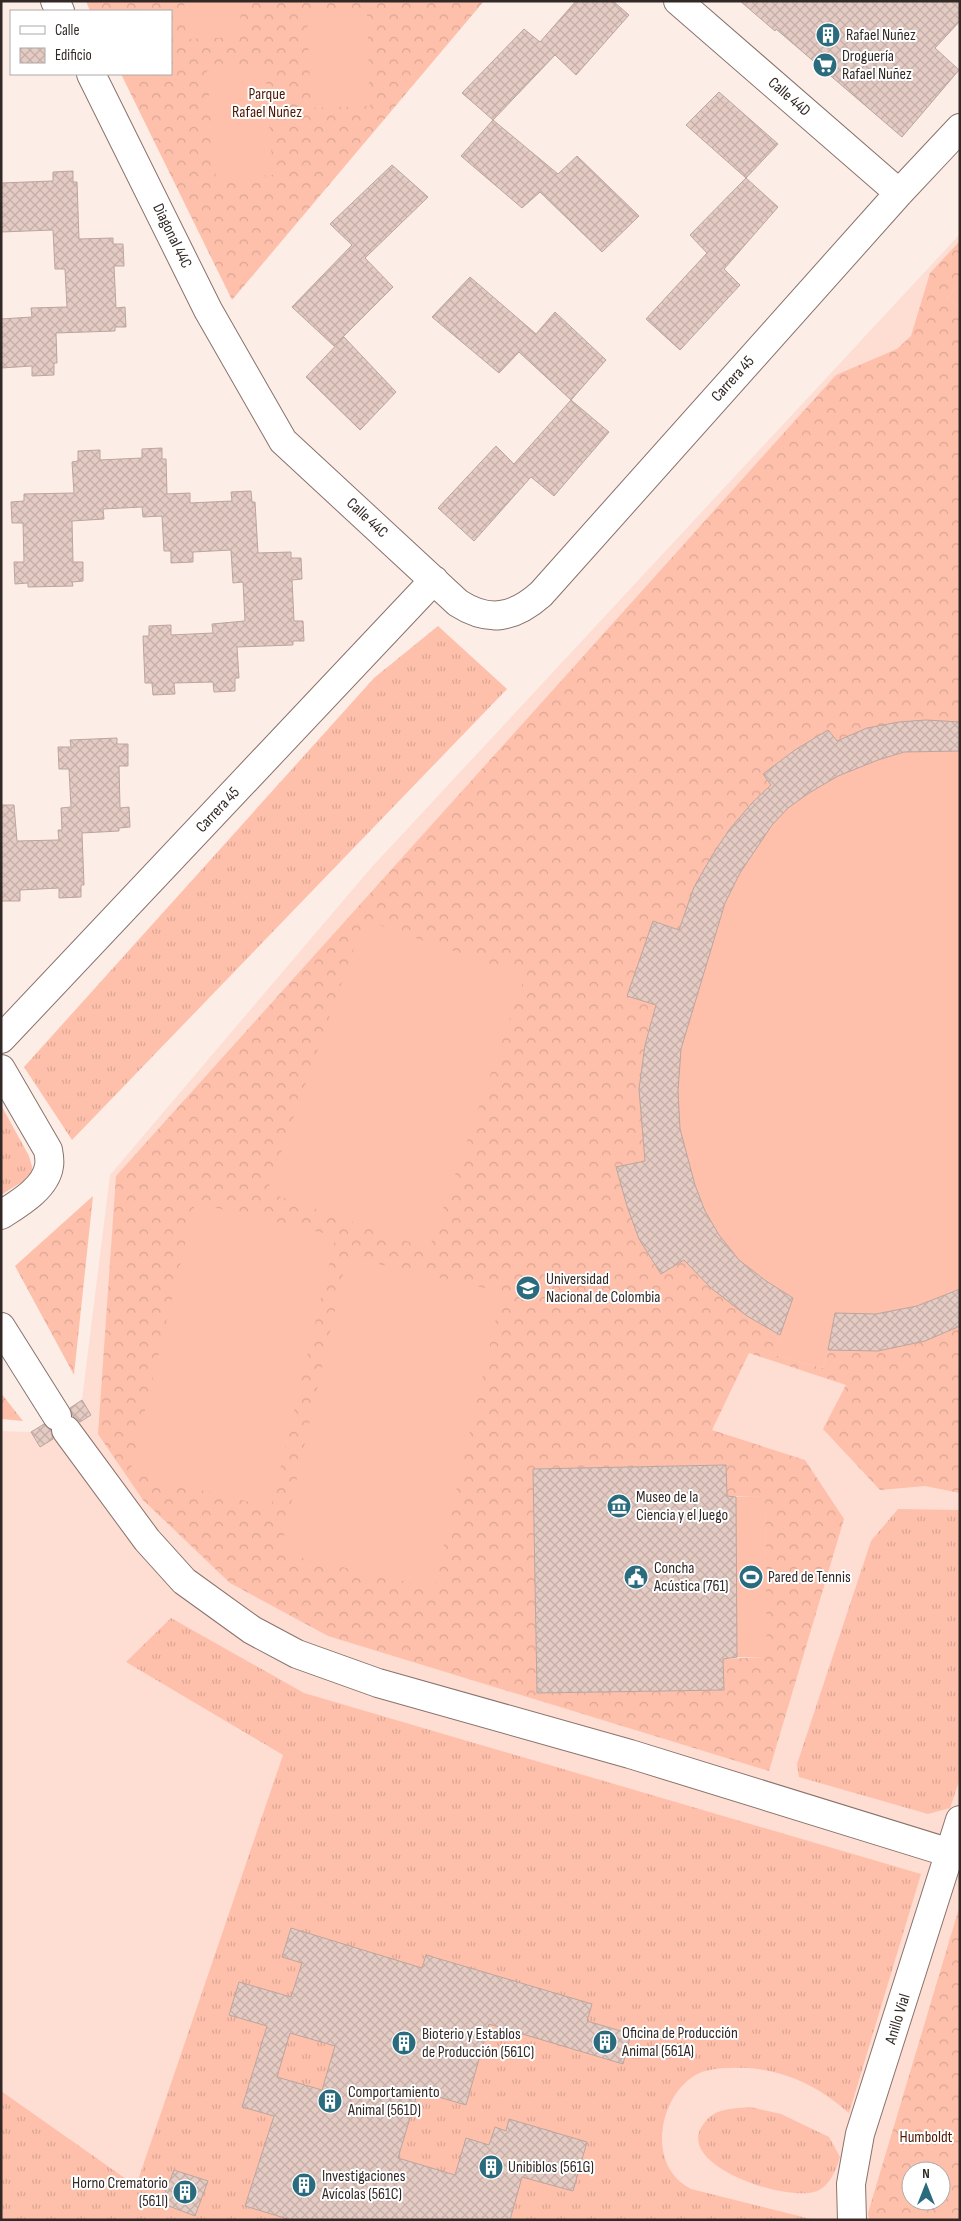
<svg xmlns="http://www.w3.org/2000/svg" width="961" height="2221" font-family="'Sofia Sans Condensed',sans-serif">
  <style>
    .built { fill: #feddd2; fill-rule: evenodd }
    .grass { fill: url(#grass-tufts) }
    .forest { fill: url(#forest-crowns); fill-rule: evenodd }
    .pitch { fill: #fec0ab }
    .building { fill: url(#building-cross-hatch); stroke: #bda59e; fill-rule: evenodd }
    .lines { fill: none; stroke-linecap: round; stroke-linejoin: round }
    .minor-casing { stroke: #89736c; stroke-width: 30 }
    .minor { stroke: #fff; stroke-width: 28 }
    .labels { text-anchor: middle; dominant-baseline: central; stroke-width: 4; stroke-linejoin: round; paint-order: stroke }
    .poi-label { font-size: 16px; fill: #322926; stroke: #fff; text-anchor: start }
    .park-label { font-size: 16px; fill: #4e1803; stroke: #fff }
    .street-label { font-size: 16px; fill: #322926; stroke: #fff }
  </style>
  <defs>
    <pattern id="grass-tufts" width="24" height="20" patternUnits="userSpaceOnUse" patternTransform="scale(1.25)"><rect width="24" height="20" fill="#fec0ab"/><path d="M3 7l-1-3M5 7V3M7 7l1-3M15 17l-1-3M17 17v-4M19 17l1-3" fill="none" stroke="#daa593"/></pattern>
    <pattern id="forest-crowns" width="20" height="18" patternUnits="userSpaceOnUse" patternTransform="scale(1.25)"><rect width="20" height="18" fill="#fec0ab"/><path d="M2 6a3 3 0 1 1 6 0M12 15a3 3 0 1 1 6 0" fill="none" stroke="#daa593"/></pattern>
    <pattern id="building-cross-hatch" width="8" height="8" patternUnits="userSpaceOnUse" patternTransform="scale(1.25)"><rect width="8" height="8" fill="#e4cbc3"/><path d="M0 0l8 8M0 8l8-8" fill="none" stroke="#c4aea7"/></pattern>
  </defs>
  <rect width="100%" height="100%" fill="#fcede7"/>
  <path class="built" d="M 960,234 L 960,2220 L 1,2220 L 1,1431 L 31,1432 L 82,1400 L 110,1175 L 371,868 ZM 911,2171 L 941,2171 L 941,2201 L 911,2201 Z"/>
  <path class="grass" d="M 438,626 L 507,689 L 72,1140 L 24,1067 L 374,678 Z
    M 1,1105 L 29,1156 L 33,1170 L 25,1180 L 1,1195 Z
    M 898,1509 L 960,1510 L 960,1778 L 950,1808 L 928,1814 L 799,1777 L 797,1764 L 871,1541 Z
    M 171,1618 L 304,1693 L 921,1874 L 849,2113 C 815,2083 777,2066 731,2068 C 719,2068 705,2069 694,2076 C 664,2095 651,2145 673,2174 C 678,2181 684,2185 691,2189 L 815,2220 L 1,2220 L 1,2091 L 136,2186 L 283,1755 L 126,1662 Z
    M 750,2107 L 781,2114 L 829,2137 L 840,2157 C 836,2169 831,2185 817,2191 C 789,2203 679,2167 701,2128 C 712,2108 729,2109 750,2107 Z"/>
  <path class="forest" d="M 86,1 L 484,1 L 232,300 L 121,74 L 171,74 L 171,11 L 90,11 Z
    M 960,241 L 960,283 L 947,298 L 960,309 L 960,722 L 948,721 L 837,741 L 828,730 L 795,750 L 763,774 L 771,785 L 694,887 L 679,930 L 653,921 L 628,996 L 656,1005 L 645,1045 L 639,1089 L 661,1274 L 684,1260 C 715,1292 742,1313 780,1335 L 774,1355 L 823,1368 L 828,1350 L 878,1351 L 925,1341 L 960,1326 L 960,1493 L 925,1486 L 880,1490 L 823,1429 L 846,1385 L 749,1353 L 712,1430 L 805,1460 L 844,1519 L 769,1771 L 328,1636 L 230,1583 L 143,1500 L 98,1434 L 116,1176 L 836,375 L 897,349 L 911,336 L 930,273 ZM 726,1465 L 727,1496 L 765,1497 L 766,1657 L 723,1659 L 724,1690 L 537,1693 L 533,1469 Z
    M 93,1196 L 74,1375 L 15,1266 Z
    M 1,1393 L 23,1421 L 1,1419 Z
    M 960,1905 L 960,2220 L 869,2220 L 868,2213 ZM 911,2171 L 941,2171 L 941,2201 L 911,2201 Z"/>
  <path class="pitch" d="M 184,1 L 240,1 L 241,37 L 186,39 Z
    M 367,12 L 370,106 L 311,108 L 307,14 Z
    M 265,66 L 273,175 L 216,179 L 207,71 Z
    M 960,283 L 960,309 L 947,298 Z
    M 926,720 L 960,722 L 960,1326 L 925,1341 L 878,1351 L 828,1350 L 823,1368 L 773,1355 L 780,1335 C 742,1313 715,1292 684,1261 L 661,1274 L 639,1239 L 627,1206 L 616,1167 L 645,1161 L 639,1089 L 645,1045 L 656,1005 L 627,996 L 653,921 L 679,930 C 684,915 688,900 695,886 C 714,848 739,814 771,785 L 763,774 L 795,750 L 828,730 L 837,741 Z
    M 364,920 L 525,976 L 429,1249 L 267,1192 Z
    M 195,1203 L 336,1236 L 271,1507 L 130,1473 Z
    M 347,1257 L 502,1292 L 434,1588 L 280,1553 Z
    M 765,1496 L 767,1657 L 737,1657 L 736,1497 Z"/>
  <path class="building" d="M 576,1 L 613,1 L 629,15 L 576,75 L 555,55 L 493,120 L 462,93 L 524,29 L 540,42 Z
    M 740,1 L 960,1 L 960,21 L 935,48 L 959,70 L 902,137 L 776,29 L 775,31 Z
    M 719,92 L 778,144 L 746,178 L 686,125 Z
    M 493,120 L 558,174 L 577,156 L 639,216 L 602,252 L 540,192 L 522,208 L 461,156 Z
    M 392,165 L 428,197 L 365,258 L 393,287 L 334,346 L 292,307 L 352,245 L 330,224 Z
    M 73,171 L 73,182 L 77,182 L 79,239 L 113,238 L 113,244 L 123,244 L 124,266 L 114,266 L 116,308 L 125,307 L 126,327 L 115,327 L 115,331 L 56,333 L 57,363 L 54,363 L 54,375 L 32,376 L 32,366 L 1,368 L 1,319 L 32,317 L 31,308 L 67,307 L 65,269 L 55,269 L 53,230 L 1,232 L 1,183 L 53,181 L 53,172 Z
    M 746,178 L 778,207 L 724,269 L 740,285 L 680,350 L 646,319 L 707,253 L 690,235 Z
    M 470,277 L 536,334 L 555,312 L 606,360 L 571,400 L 519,352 L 499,373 L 432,317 Z
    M 344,337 L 396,392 L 360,430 L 306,377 Z
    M 571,400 L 609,432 L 554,496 L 531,477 L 474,541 L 438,508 L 496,446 L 514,464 Z
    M 162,448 L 162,459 L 166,459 L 167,494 L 190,493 L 190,503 L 232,501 L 231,492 L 251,491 L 252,502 L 255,502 L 258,553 L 291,552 L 291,558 L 301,558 L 302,579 L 292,580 L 294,621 L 303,621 L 304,641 L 293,641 L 293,645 L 237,647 L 239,678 L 235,678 L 235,691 L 214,692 L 213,682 L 174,683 L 175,694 L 153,695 L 152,683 L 145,683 L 143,636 L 149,636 L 149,626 L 171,625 L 171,635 L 213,633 L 212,624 L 245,621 L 243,582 L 233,583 L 231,550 L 193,552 L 193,562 L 171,563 L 171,551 L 164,551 L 162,516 L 143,517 L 142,507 L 103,509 L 104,519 L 72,521 L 73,562 L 83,562 L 83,581 L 72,582 L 73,586 L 28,587 L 28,583 L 15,584 L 14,562 L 24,562 L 23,523 L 12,523 L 11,502 L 24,501 L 24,494 L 74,493 L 72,462 L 78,461 L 78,451 L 100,450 L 100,460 L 142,458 L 142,449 Z
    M 926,720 L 960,722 L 960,751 L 904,752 L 878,760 L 838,776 L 809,793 L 788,808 L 772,825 L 740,873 L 725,903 L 681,1049 L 678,1091 L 680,1129 L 695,1185 L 705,1211 L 719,1235 L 739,1260 L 766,1281 L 793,1298 L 780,1335 L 747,1316 L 711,1288 L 684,1260 L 661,1274 L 639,1239 L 627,1206 L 616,1167 L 645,1161 L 639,1089 L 645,1045 L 656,1005 L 627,996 L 653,921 L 679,930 L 694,887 L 713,854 L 729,830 L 752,803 L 771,785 L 763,774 L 795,750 L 828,730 L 837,741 L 867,728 L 899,722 Z
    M 117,738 L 117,744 L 128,744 L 128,766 L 119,766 L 120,808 L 129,807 L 130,827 L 119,828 L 119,831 L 82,833 L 84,885 L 81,885 L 81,897 L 59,898 L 59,888 L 20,890 L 20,901 L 1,901 L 1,805 L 14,805 L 17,841 L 59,840 L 58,830 L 62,830 L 61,808 L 71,807 L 69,769 L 59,769 L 58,747 L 71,747 L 70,740 Z
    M 960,1289 L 960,1326 L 925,1341 L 878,1351 L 828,1350 L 835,1313 L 876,1314 L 917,1306 Z
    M 82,1400 L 91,1415 L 80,1422 L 73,1416 L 70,1408 Z
    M 44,1424 L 51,1430 L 53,1439 L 40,1447 L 31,1432 Z
    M 726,1465 L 727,1496 L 736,1497 L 737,1657 L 723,1659 L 724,1690 L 537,1693 L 533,1469 Z
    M 291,1928 L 422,1968 L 426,1955 L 592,2004 L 587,2021 L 631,2034 L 623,2064 L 489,2024 L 466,2105 L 418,2091 L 398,2158 L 455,2175 L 466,2138 L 489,2145 L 495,2127 L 506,2131 L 509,2119 L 587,2142 L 573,2191 L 522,2177 L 510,2220 L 291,2220 L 245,2206 L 274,2116 L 242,2107 L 267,2026 L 229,2015 L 239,1982 L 291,1997 L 302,1963 L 282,1957 ZM 290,2033 L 335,2046 L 322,2090 L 277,2077 Z
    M 174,2170 L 208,2181 L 195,2216 L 161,2203 Z"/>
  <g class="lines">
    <defs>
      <path id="minor" d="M 55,1 L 60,11
        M 678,1 L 899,193
        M 91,74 L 208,310 L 283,441 L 458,603 C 489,623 514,618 541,594 L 899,193 L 960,128
        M 1,1039 L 434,580
        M 1,1069 L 48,1150 C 49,1155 50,1161 49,1166 C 46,1188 18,1204 1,1215
        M 1,1327 L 57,1416
        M 66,1430 L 147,1540 L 184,1581 L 252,1630 L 297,1654 L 378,1683 L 630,1754 L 960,1856
        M 852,2220 L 851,2184 L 860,2134 L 960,1820"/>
    </defs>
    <use href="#minor" class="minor-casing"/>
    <use href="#minor" class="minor"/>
  </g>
  <defs>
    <symbol id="building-disc" viewBox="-11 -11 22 22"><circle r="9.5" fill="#2a6b7e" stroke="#fff"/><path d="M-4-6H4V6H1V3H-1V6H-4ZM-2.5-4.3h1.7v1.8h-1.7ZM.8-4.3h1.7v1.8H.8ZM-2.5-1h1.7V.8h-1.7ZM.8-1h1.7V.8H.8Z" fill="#fff"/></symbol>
    <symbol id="supermarket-disc" viewBox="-11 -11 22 22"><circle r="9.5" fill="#2a6b7e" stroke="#fff"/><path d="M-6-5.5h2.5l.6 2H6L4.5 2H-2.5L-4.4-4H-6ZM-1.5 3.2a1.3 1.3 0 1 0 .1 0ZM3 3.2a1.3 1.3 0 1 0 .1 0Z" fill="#fff"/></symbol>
    <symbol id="university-disc" viewBox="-11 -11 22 22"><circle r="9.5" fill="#2a6b7e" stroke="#fff"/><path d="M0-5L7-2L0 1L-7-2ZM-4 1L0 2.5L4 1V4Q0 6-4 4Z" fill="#fff"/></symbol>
    <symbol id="museum-disc" viewBox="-11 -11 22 22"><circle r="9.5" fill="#2a6b7e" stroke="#fff"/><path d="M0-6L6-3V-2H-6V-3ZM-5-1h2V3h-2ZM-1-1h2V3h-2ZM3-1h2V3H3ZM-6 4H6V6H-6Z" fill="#fff"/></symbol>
    <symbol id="civic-disc" viewBox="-11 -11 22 22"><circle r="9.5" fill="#2a6b7e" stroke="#fff"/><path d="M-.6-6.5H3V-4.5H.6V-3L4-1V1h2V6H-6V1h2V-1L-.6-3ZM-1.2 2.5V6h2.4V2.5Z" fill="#fff"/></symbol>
    <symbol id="stadium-disc" viewBox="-11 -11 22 22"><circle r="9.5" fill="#2a6b7e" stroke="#fff"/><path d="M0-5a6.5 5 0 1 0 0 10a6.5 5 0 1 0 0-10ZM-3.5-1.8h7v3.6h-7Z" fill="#fff"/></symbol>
  </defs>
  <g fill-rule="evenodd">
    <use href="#building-disc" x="814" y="21" width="28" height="28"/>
    <use href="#supermarket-disc" x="811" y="51" width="28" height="28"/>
    <use href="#university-disc" x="514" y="1274" width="28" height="28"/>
    <use href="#museum-disc" x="605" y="1492" width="28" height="28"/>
    <use href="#civic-disc" x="622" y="1563" width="28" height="28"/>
    <use href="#stadium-disc" x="737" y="1563" width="28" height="28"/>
    <use href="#building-disc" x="591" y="2028" width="28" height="28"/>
    <use href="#building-disc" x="390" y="2029" width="28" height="28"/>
    <use href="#building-disc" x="316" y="2087" width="28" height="28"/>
    <use href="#building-disc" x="477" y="2153" width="28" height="28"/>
    <use href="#building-disc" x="290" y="2171" width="28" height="28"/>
    <use href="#building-disc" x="171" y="2178" width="28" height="28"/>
  </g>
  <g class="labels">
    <g class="poi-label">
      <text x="846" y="35">Rafael Nuñez</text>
      <text x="842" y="56">Droguería<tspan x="842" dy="18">Rafael Nuñez</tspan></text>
      <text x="546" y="1279">Universidad<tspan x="546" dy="18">Nacional de Colombia</tspan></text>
      <text x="636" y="1497">Museo de la<tspan x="636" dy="18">Ciencia y el Juego</tspan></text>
      <text x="654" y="1568">Concha<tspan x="654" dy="18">Acústica (761)</tspan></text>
      <text x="768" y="1577">Pared de Tennis</text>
      <text x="622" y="2033">Oficina de Producción<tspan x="622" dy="18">Animal (561A)</tspan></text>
      <text x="422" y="2034">Bioterio y Establos<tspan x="422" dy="18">de Producción (561C)</tspan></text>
      <text x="348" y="2092">Comportamiento<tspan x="348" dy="18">Animal (561D)</tspan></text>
      <text x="508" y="2167">Unibiblos (561G)</text>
      <text x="322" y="2176">Investigaciones<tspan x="322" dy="18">Avícolas (561C)</tspan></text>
      <text x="168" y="2183" text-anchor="end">Horno Crematorio<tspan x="168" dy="18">(561I)</tspan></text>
    </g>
    <g class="park-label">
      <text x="267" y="94">Parque<tspan x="267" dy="18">Rafael Nuñez</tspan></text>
      <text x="926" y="2137">Humboldt</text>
    </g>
    <g class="street-label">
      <text transform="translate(789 97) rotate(41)">Calle 44D</text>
      <text transform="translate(172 236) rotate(64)">Diagonal 44C</text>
      <text transform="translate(733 379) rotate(-48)">Carrera 45</text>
      <text transform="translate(367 518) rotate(43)">Calle 44C</text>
      <text transform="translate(218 810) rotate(-47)">Carrera 45</text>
      <text transform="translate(898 2019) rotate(-73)">Anillo Vial</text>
    </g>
  </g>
  <rect width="961" height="2221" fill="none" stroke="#322926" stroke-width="5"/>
  <rect x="10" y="10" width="162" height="65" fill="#ffffff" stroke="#ada9a8"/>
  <rect x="20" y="26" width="25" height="8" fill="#ffffff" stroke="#ada9a8"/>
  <text x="55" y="35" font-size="15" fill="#322926">Calle</text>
  <rect x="20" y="48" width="25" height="15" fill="url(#building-cross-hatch)" stroke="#ada9a8"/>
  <text x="55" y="60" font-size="15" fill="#322926">Edificio</text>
  <g transform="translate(926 2186)"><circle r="24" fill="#ffffff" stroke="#ada9a8"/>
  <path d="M0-4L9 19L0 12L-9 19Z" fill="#2a6b7e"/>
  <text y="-8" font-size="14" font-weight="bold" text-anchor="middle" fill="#322926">N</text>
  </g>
</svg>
